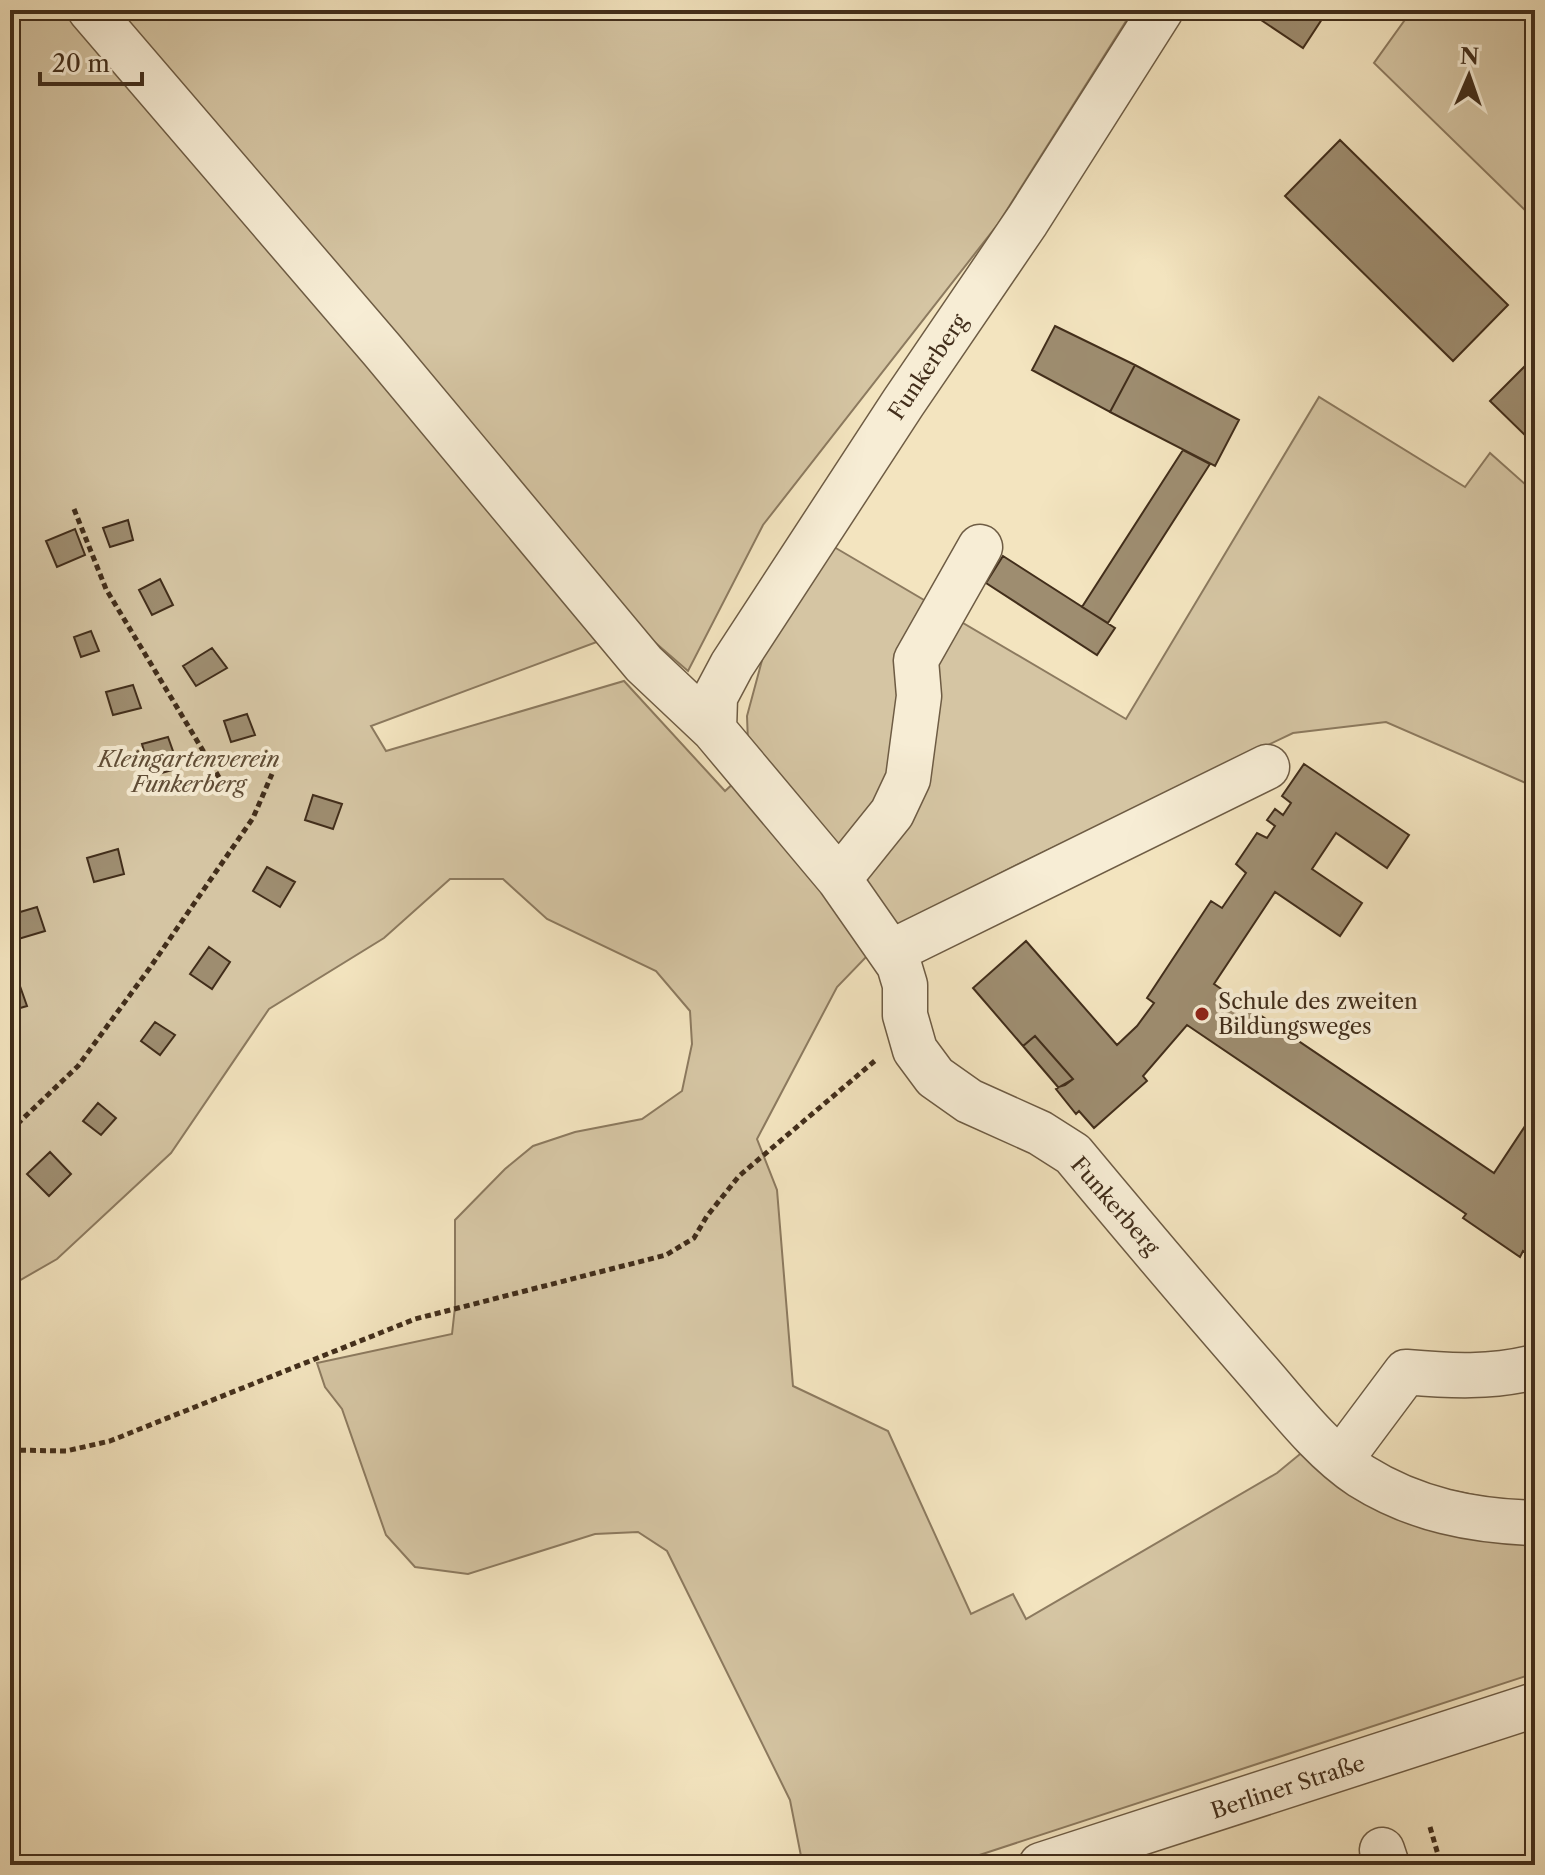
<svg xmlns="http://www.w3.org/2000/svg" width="1545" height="1875" font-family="'Libre Caslon Text',serif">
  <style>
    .green { fill: #d5c5a3; stroke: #8c7a5f; stroke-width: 2 }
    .building { fill: #9e8d70; stroke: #422e1b; stroke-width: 2 }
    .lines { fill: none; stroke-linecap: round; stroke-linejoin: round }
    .minor-casing { stroke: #6e5c44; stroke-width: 47 }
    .path { stroke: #422e1b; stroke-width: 5; stroke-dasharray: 6 4; stroke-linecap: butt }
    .minor { stroke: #f7edd5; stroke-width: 44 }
    .poi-dot { fill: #8f2418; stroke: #f7edd5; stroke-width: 3 }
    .labels { text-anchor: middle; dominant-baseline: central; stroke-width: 8; stroke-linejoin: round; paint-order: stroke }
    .street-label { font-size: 22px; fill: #422e1b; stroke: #f7edd5 }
    .park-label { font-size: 22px; font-style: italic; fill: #5f4c36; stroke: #f7edd5 }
    .poi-label { font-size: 22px; fill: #422e1b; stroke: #f7edd5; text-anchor: start }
  </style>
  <rect width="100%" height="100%" fill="#f3e4bf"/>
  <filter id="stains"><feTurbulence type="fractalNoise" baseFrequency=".0025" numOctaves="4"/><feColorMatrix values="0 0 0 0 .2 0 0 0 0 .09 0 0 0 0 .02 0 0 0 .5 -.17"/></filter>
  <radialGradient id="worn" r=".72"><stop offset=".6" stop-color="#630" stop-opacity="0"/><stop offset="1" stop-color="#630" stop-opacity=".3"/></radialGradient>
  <path class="green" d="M 10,10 L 1133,10 L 998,224 L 763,525 L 688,671 L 637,627 L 371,726 L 386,751 L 624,681 L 725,791 L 749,769 L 747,716 L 764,653 L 829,544 L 1126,719 L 1319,397 L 1465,487 L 1490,453 L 1535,493 L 1535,787 L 1386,722 L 1293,733 L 1017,865 L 894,928 L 837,987 L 757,1139 L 777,1190 L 793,1386 L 888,1431 L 971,1614 L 1013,1594 L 1026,1619 L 1277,1473 L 1333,1427 L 1404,1481 L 1535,1507 L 1535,1673 L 949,1865 L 794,1865 L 801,1856 L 790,1800 L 667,1551 L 638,1532 L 595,1534 L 468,1574 L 415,1567 L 386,1535 L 342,1409 L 325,1387 L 317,1363 L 452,1334 L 455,1307 L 455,1220 L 505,1169 L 533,1146 L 575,1132 L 642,1119 L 682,1091 L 692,1044 L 690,1011 L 656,971 L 547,919 L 503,879 L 450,879 L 384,938 L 269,1009 L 171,1153 L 57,1259 L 10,1286 Z
    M 1412,10 L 1535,10 L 1535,220 L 1374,63 Z"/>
  <path class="building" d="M 1263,10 L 1328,10 L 1303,48 L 1258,18 Z
    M 1340,140 L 1508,305 L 1453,361 L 1285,196 Z
    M 1055,326 L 1135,365 L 1110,412 L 1032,370 Z
    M 1529,362 L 1535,368 L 1535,445 L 1490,401 Z
    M 1135,365 L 1239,420 L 1215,466 L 1110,412 Z
    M 1183,450 L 1210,464 L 1108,623 L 1082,607 Z
    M 128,520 L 133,540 L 110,547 L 103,528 Z
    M 75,529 L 85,555 L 57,567 L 46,541 Z
    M 1003,556 L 1115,628 L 1097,655 L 986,583 Z
    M 160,579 L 173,605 L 152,615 L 139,590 Z
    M 91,631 L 99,651 L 81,657 L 74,637 Z
    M 212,648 L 227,668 L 196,686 L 183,666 Z
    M 133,685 L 141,708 L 113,715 L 106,692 Z
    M 247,714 L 255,735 L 231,742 L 224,721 Z
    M 168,737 L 179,768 L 151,776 L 142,744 Z
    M 1304,764 L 1409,835 L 1387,868 L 1336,833 L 1312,869 L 1362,903 L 1340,936 L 1275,892 L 1214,984 L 1494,1173 L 1535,1111 L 1535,1259 L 1523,1251 L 1520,1257 L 1463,1218 L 1466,1214 L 1187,1025 L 1143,1076 L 1147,1081 L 1094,1128 L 1079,1111 L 1076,1114 L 1056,1089 L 1073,1079 L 1035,1036 L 1023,1046 L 973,988 L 1026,941 L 1117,1045 L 1137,1026 L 1154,1003 L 1147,998 L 1211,901 L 1222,908 L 1246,873 L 1236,864 L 1257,833 L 1267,838 L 1275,826 L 1267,820 L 1275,809 L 1283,815 L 1291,803 L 1282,796 Z
    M 313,795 L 342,804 L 333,829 L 305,820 Z
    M 118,849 L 124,874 L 94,882 L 87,858 Z
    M 267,867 L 295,882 L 280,907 L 253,891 Z
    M 37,907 L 45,931 L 15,940 L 10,915 Z
    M 209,947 L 230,962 L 212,989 L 190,974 Z
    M 15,972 L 27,1006 L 10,1011 L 10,974 Z
    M 155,1022 L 175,1035 L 160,1055 L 141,1041 Z
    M 1035,1036 L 1073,1079 L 1065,1085 L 1058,1087 L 1023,1046 Z
    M 98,1103 L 116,1118 L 101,1135 L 83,1121 Z
    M 50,1152 L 71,1174 L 49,1196 L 27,1174 Z"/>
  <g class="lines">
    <defs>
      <path id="minor" d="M 90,10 L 382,350 L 644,664 L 714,730 L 839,879 L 899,965 L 905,985 L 905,1015 L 915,1050 L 935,1077 L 969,1101 L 1040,1133 L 1073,1154 C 1133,1226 1193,1297 1255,1368 C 1286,1403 1321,1450 1361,1476 C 1415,1510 1473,1521 1535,1523
        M 714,730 L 715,697 L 732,665 L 903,403 L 1027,221 L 1161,10
        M 839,879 L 892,813 L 908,779 L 919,696 L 916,660 L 980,547
        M 891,952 L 1267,767
        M 1341,1459 L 1406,1372 C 1450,1376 1492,1378 1535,1367
        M 1382,1850 L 1387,1865
        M 1041,1865 L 1535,1705"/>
    </defs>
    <use href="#minor" class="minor-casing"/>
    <path class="path" d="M 74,509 L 106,589 L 226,789
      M 10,1131 L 78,1066 L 149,969 L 253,818 L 272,774
      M 10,1450 L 66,1451 L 110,1441 L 415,1319 L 666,1255 L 694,1238 L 707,1216 L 739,1176 L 877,1059
      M 1530,1793 L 1535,1808
      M 1430,1827 L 1441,1865"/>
    <use href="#minor" class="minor"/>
  </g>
  <circle class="poi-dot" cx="1202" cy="1014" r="8"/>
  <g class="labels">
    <g class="street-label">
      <text transform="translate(928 367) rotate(-56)">Funkerberg</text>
      <text transform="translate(1115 1206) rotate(49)">Funkerberg</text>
      <text transform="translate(1288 1787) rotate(-18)">Berliner Straße</text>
    </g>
    <g class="park-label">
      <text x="189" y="759">Kleingartenverein<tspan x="189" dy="25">Funkerberg</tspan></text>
    </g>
    <g class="poi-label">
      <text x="1218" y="1001">Schule des zweiten<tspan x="1218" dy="25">Bildungsweges</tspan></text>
    </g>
  </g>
  <rect width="1545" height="1875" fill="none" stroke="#f3e4bf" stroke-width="40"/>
  <rect x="12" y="12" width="1521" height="1851" fill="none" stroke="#422e1b" stroke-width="4"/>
  <rect x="20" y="20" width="1505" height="1835" fill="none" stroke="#422e1b" stroke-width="2"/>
  <g transform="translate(1469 76) rotate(2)" stroke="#f7edd5" stroke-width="6" paint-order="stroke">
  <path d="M0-6L14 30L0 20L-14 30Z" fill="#422e1b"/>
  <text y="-12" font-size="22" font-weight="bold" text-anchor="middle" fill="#422e1b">N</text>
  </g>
  <path d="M40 72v12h102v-12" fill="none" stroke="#422e1b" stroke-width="4"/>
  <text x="52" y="72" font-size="24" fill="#422e1b" stroke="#f7edd5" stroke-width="6" paint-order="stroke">20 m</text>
  <rect width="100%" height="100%" filter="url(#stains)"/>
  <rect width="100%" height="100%" fill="url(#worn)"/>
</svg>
